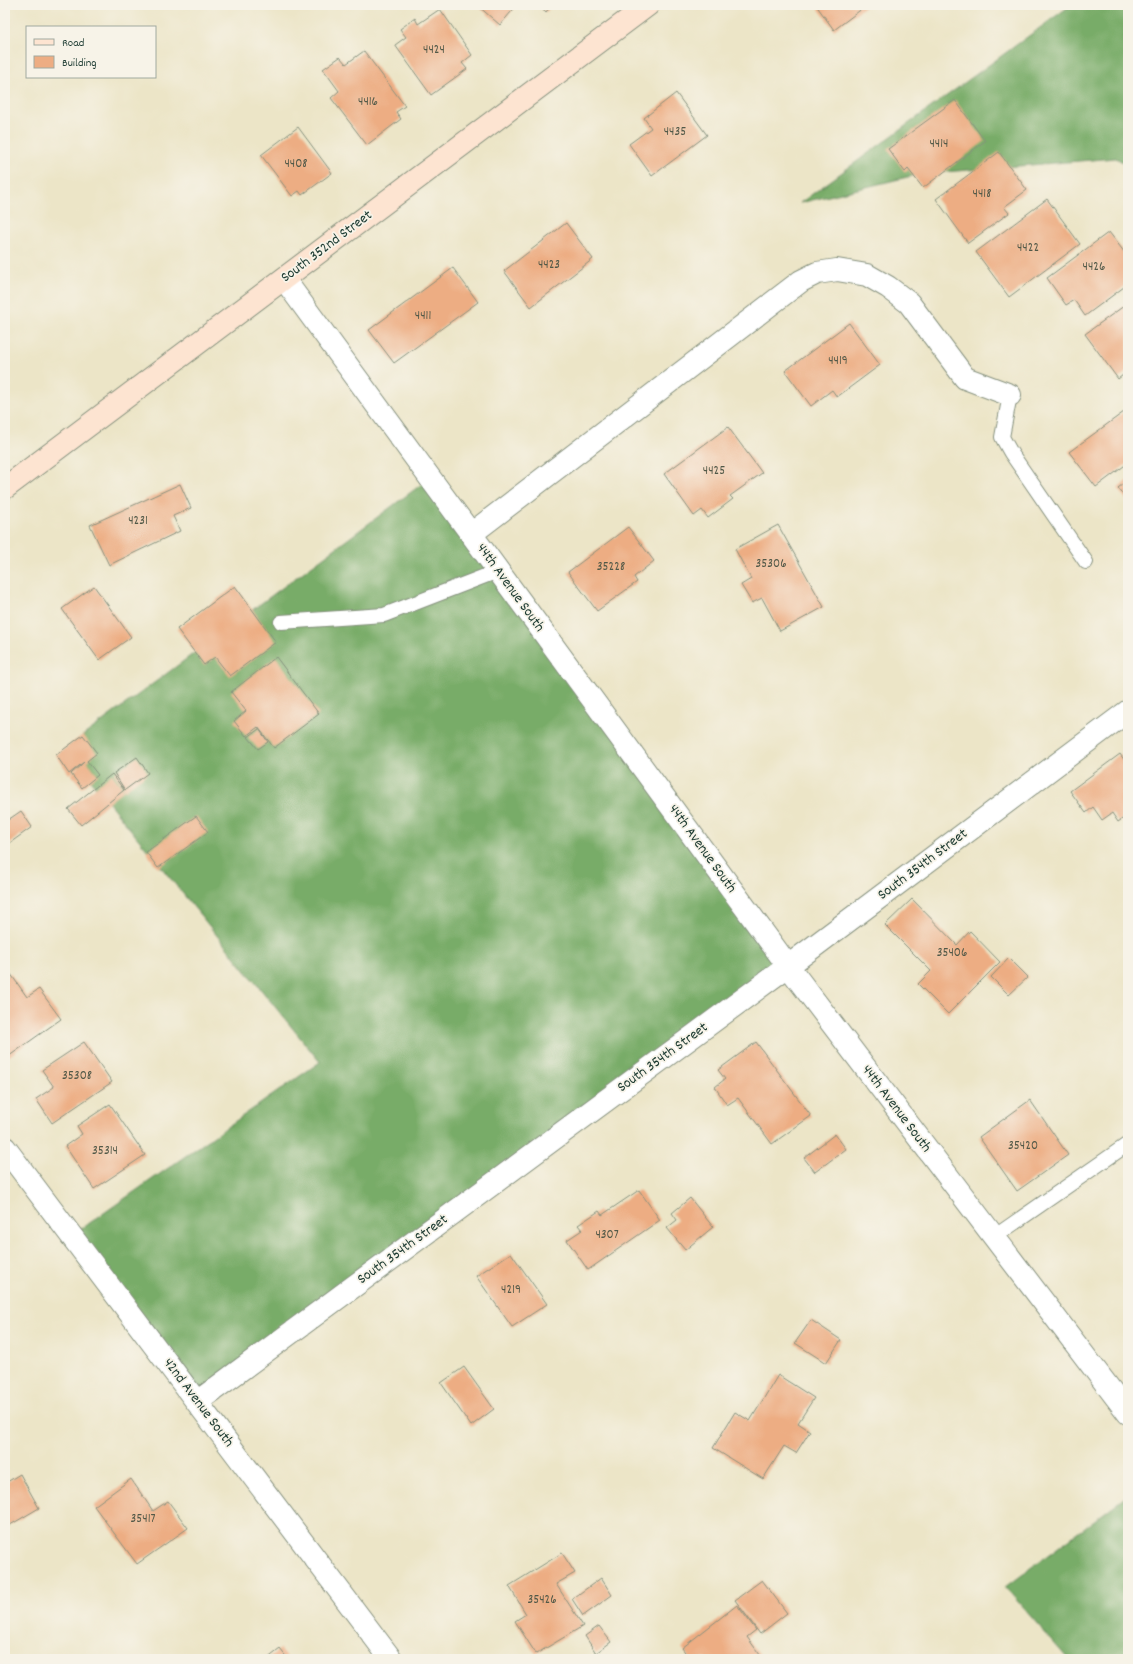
<svg xmlns="http://www.w3.org/2000/svg" width="1133" height="1664" font-family="Dekko,sans-serif">
  <style>
    .forest { fill: #78ac68; stroke: #4c744e }
    .building { fill: #edad83 }
    .lines { fill: none; stroke-linecap: round; stroke-linejoin: round }
    .lane-casing { stroke: #86917e; stroke-width: 16 }
    .street-casing { stroke: #86917e; stroke-width: 24 }
    .secondary-casing { stroke: #86917e; stroke-width: 24 }
    .lane { stroke: #fff; stroke-width: 14 }
    .street { stroke: #fff; stroke-width: 22 }
    .secondary { stroke: #fde4d1; stroke-width: 22 }
    .labels { text-anchor: middle; dominant-baseline: central; stroke-width: 3.5; stroke-linejoin: round; paint-order: stroke }
    .number-label { font-size: 13px; fill: #525948 }
    .street-label { font-size: 15px; fill: #1f3d34; stroke: #f7f3e8 }
  </style>
  <rect width="100%" height="100%" fill="#f7f3e8"/>
  <filter id="ink" filterUnits="userSpaceOnUse"><feTurbulence type="fractalNoise" baseFrequency=".025" numOctaves="2"/><feDisplacementMap in="SourceGraphic" scale="8" xChannelSelector="R" yChannelSelector="G"/><feConvolveMatrix kernelMatrix="1 2 1 2 8 2 1 2 1" color-interpolation-filters="sRGB"/></filter>
  <filter id="wash" filterUnits="userSpaceOnUse"><feTurbulence type="fractalNoise" baseFrequency=".012" numOctaves="4" result="noise"/><feDisplacementMap in="SourceGraphic" scale="16" xChannelSelector="R" yChannelSelector="G"/><feGaussianBlur stdDeviation="0.9" result="paint"/><feColorMatrix in="noise" values="0 0 0 0 0 0 0 0 0 0 0 0 0 0 0 0 0 1.4 0 .05"/><feComposite in="paint" operator="in"/></filter>
  <g filter="url(#wash)">
    <rect width="100%" height="100%" fill="#ece5c7"/>
    <path class="forest" d="M 1071,5 L 1128,5 L 1128,165 L 1116,158 L 920,174 L 800,203 Z
      M 430,478 L 788,966 L 197,1402 L 71,1236 L 320,1062 L 65,749 Z
      M 1128,1495 L 1128,1659 L 1068,1659 L 1005,1587 Z"/>
    <g id="blocks">
      <path class="building" d="M 477,5 L 517,5 L 500,25 Z
        M 538,5 L 552,5 L 546,12 Z
        M 816,5 L 867,5 L 834,30 Z
        M 440,9 L 472,55 L 462,63 L 467,69 L 431,95 L 395,45 L 406,37 L 400,29 L 415,18 L 418,24 Z
        M 364,51 L 405,106 L 396,112 L 401,119 L 367,145 L 331,98 L 339,91 L 323,69 L 340,57 L 346,64 Z
        M 676,93 L 707,135 L 652,176 L 629,144 L 651,128 L 644,118 Z
        M 955,100 L 985,141 L 923,188 L 908,169 L 905,172 L 888,149 Z
        M 298,127 L 332,173 L 302,195 L 299,191 L 292,196 L 261,155 Z
        M 999,152 L 1027,190 L 1004,207 L 1009,213 L 968,243 L 936,199 Z
        M 1047,199 L 1080,244 L 1009,297 L 976,252 Z
        M 566,223 L 593,259 L 531,307 L 504,271 Z
        M 1109,232 L 1128,257 L 1128,284 L 1085,316 L 1074,300 L 1066,305 L 1047,278 Z
        M 453,268 L 478,302 L 394,363 L 369,330 Z
        M 1128,303 L 1128,371 L 1118,379 L 1085,334 Z
        M 849,323 L 880,365 L 837,397 L 832,390 L 811,406 L 785,371 Z
        M 1128,409 L 1128,463 L 1096,487 L 1069,452 Z
        M 728,427 L 762,473 L 730,496 L 733,499 L 708,518 L 702,510 L 694,516 L 664,474 Z
        M 1128,480 L 1128,502 L 1118,488 Z
        M 180,484 L 191,508 L 173,516 L 180,531 L 109,565 L 90,525 Z
        M 778,525 L 824,607 L 780,631 L 762,598 L 752,603 L 741,585 L 751,579 L 735,549 Z
        M 628,527 L 654,561 L 634,577 L 637,582 L 597,611 L 568,572 Z
        M 94,586 L 131,637 L 99,660 L 62,609 Z
        M 235,586 L 276,642 L 230,676 L 215,657 L 204,665 L 177,629 Z
        M 276,657 L 319,714 L 274,748 L 258,727 L 246,736 L 234,721 L 246,711 L 231,692 Z
        M 259,729 L 268,742 L 258,749 L 248,737 Z
        M 83,735 L 97,753 L 87,761 L 98,775 L 82,788 L 71,774 L 84,762 L 69,774 L 56,755 Z
        M 1120,754 L 1128,765 L 1128,815 L 1118,822 L 1112,813 L 1102,820 L 1093,807 L 1086,813 L 1070,791 Z
        M 137,757 L 148,773 L 125,790 L 114,773 Z
        M 112,774 L 124,790 L 81,825 L 68,809 Z
        M 21,811 L 32,827 L 7,845 L 5,842 L 5,822 Z
        M 196,816 L 208,832 L 158,868 L 146,852 Z
        M 912,899 L 957,945 L 970,931 L 1000,962 L 948,1014 L 918,984 L 931,971 L 885,925 Z
        M 1009,958 L 1028,977 L 1009,995 L 991,977 Z
        M 10,973 L 27,997 L 39,989 L 61,1019 L 5,1059 L 5,977 Z
        M 84,1042 L 112,1082 L 52,1123 L 36,1099 L 54,1087 L 42,1070 Z
        M 756,1042 L 811,1116 L 772,1144 L 738,1098 L 727,1105 L 715,1087 L 725,1079 L 718,1070 Z
        M 1030,1100 L 1068,1155 L 1017,1191 L 979,1137 Z
        M 110,1104 L 145,1155 L 94,1189 L 65,1146 L 82,1134 L 77,1126 Z
        M 835,1134 L 846,1149 L 815,1172 L 804,1158 Z
        M 639,1190 L 660,1220 L 588,1270 L 567,1240 L 582,1230 L 578,1225 L 599,1211 L 602,1215 Z
        M 690,1198 L 713,1227 L 685,1250 L 667,1228 L 677,1220 L 672,1213 Z
        M 511,1253 L 547,1304 L 512,1327 L 476,1276 Z
        M 811,1320 L 841,1340 L 826,1363 L 795,1343 Z
        M 464,1367 L 494,1409 L 471,1426 L 441,1383 Z
        M 778,1375 L 814,1398 L 798,1423 L 810,1431 L 796,1453 L 784,1446 L 763,1479 L 713,1448 L 735,1412 L 750,1421 Z
        M 20,1474 L 39,1508 L 5,1528 L 5,1479 L 7,1482 Z
        M 131,1479 L 153,1511 L 168,1501 L 188,1528 L 137,1564 L 94,1506 Z
        M 562,1553 L 575,1573 L 556,1584 L 583,1626 L 536,1654 L 515,1621 L 526,1614 L 509,1586 Z
        M 601,1578 L 612,1595 L 583,1616 L 572,1599 Z
        M 762,1580 L 787,1613 L 760,1634 L 735,1600 Z
        M 737,1605 L 756,1630 L 747,1637 L 763,1659 L 690,1659 L 682,1648 Z
        M 599,1626 L 611,1642 L 596,1653 L 585,1636 Z
        M 280,1649 L 288,1659 L 267,1659 Z"/>
    </g>
  </g>
  <g filter="url(#ink)">
    <use href="#blocks" fill-opacity="0" stroke="#86917e" stroke-width="1"/>
    <g class="lines">
      <defs>
        <path id="lane" d="M 1010,395 L 1002,437 L 1011,453 L 1086,562
          M 281,622 L 384,615 L 498,571
          M 994,1237 L 1128,1144"/>
        <path id="street" d="M 284,279 L 788,966 L 1128,1413
          M 471,534 L 801,281 L 817,273 L 837,270 L 867,275 L 888,287 L 909,303 L 965,378 L 1010,395
          M 5,1148 L 391,1659
          M 197,1402 L 788,966 L 1128,711"/>
        <path id="secondary" d="M 5,488 L 648,5"/>
      </defs>
      <use href="#lane" class="lane-casing"/>
      <use href="#street" class="street-casing"/>
      <use href="#secondary" class="secondary-casing"/>
      <use href="#lane" class="lane"/>
      <use href="#street" class="street"/>
      <use href="#secondary" class="secondary"/>
    </g>
  </g>
  <g class="labels">
    <g class="number-label">
      <text x="434" y="50">4424</text>
      <text x="368" y="102">4416</text>
      <text x="675" y="132">4435</text>
      <text x="939" y="144">4414</text>
      <text x="296" y="164">4408</text>
      <text x="982" y="194">4418</text>
      <text x="1028" y="248">4422</text>
      <text x="549" y="265">4423</text>
      <text x="1094" y="267">4426</text>
      <text x="423" y="316">4411</text>
      <text x="838" y="361">4419</text>
      <text x="714" y="471">4425</text>
      <text x="138" y="521">4231</text>
      <text x="771" y="564">35306</text>
      <text x="611" y="567">35228</text>
      <text x="952" y="953">35406</text>
      <text x="77" y="1076">35308</text>
      <text x="1023" y="1146">35420</text>
      <text x="105" y="1151">35314</text>
      <text x="607" y="1235">4307</text>
      <text x="511" y="1290">4219</text>
      <text x="143" y="1519">35417</text>
      <text x="542" y="1600">35426</text>
    </g>
    <g class="street-label">
      <text transform="translate(327 247) rotate(-37)">South 352nd Street</text>
      <text transform="translate(510 588) rotate(54)">44th Avenue South</text>
      <text transform="translate(702 849) rotate(54)">44th Avenue South</text>
      <text transform="translate(923 865) rotate(-37)">South 354th Street</text>
      <text transform="translate(663 1058) rotate(-36)">South 354th Street</text>
      <text transform="translate(896 1109) rotate(53)">44th Avenue South</text>
      <text transform="translate(403 1250) rotate(-36)">South 354th Street</text>
      <text transform="translate(198 1403) rotate(53)">42nd Avenue South</text>
    </g>
  </g>
  <rect width="1133" height="1664" fill="none" stroke="#f7f3e8" stroke-width="20"/>
  <rect x="26" y="26" width="130" height="52" fill="#f7f3e8" stroke="#a1aaa0"/>
  <rect x="34" y="39" width="20" height="6" fill="#fde4d1" stroke="#a1aaa0"/>
  <text x="62" y="46" font-size="12" fill="#1f3d34">Road</text>
  <rect x="34" y="56" width="20" height="12" fill="#edad83" stroke="#a1aaa0"/>
  <text x="62" y="66" font-size="12" fill="#1f3d34">Building</text>
</svg>
